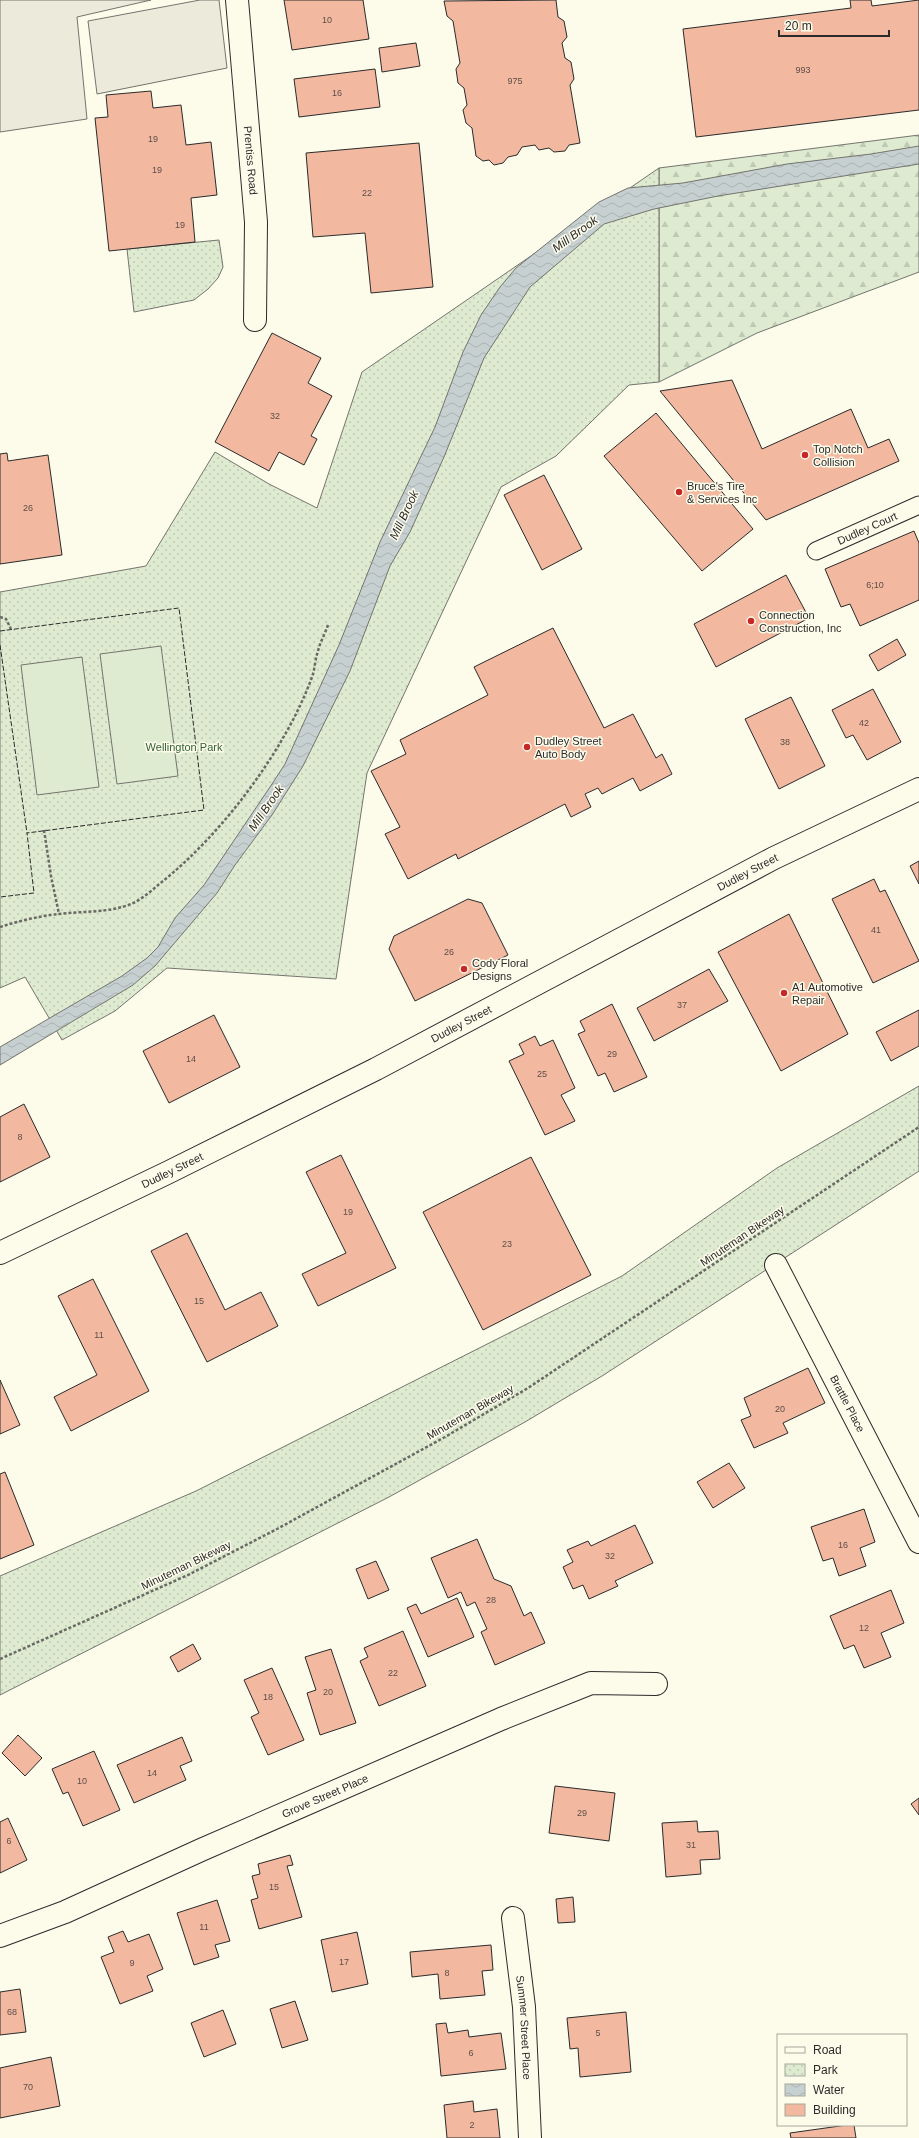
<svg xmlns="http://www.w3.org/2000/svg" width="919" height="2138" font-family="Arial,sans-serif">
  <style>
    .forest { fill: url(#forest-firs); stroke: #74746e }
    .park { fill: url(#park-dots); stroke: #74746e }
    .pitch { fill: #deebd1; stroke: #74746e }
    .parking { fill: #eceadb; stroke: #74746e }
    .water { fill: url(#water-waves); stroke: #74746e }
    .building { fill: #f2b8a0; stroke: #2b2b2b }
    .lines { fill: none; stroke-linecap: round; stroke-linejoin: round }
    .service-casing { stroke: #2b2b2b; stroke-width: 19 }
    .minor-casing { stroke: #2b2b2b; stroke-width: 24 }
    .path { stroke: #6a6964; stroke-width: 2.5; stroke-dasharray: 3 2; stroke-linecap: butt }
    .service { stroke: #fdfbea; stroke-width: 17 }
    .minor { stroke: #fdfbea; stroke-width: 22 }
    .fence { stroke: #2b2b2b; stroke-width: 1; stroke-dasharray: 5 2; stroke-linecap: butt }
    .poi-dot { fill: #c62828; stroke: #fdfbea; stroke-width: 1.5 }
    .labels { text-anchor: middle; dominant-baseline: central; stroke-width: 3; stroke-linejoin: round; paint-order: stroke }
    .number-label { font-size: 9px; fill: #5d4e48 }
    .street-label { font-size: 11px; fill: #2b2b2b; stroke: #fdfbea }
    .poi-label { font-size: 11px; fill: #2b2b2b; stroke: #fdfbea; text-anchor: start }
    .park-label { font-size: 11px; fill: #34623c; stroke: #fdfbea }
    .water-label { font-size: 12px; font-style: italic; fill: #2b2b2b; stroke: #fdfbea }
  </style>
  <defs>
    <pattern id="forest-firs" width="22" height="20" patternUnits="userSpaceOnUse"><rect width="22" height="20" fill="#deebd1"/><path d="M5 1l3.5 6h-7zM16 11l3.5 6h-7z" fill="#bfcab4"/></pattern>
    <pattern id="park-dots" width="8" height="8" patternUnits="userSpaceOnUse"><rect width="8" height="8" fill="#deebd1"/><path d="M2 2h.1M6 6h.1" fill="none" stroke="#bfcab4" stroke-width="1.8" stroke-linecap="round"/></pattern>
    <pattern id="water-waves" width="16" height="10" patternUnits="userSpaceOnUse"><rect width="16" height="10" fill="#c7d0d0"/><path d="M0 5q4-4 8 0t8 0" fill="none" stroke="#abb3b3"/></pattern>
  </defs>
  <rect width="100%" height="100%" fill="#fdfbea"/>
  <path class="forest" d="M 919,135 L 919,272 L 757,333 L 659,382 L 659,168 Z"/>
  <path class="park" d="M 659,168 L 659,382 L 629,385 L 556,456 L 501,487 L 367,773 L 336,979 L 167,968 L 115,1011 L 62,1040 L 25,977 L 0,988 L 0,592 L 146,566 L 215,452 L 269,484 L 317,508 L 362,372 Z
    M 219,240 L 223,267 L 218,278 L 208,289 L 194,300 L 134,312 L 127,249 Z
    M 919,1086 L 919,1171 L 602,1376 L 525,1422 L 389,1497 L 0,1695 L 0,1576 L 196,1491 L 622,1276 L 777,1168 Z"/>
  <path class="pitch" d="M 161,646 L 178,776 L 117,784 L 100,654 Z
    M 82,657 L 99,787 L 37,795 L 21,665 Z"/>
  <path class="parking" d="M 0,0 L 151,0 L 77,17 L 87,119 L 0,132 Z
    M 200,0 L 219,0 L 227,68 L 97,94 L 88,21 Z"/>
  <path class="water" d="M 919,146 L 919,164 L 718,196 L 654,209 L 604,224 L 530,287 L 484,358 L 444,457 L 410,532 L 390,566 L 350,671 L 303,766 L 272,815 L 235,865 L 217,893 L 155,966 L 133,985 L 0,1065 L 0,1047 L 122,976 L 147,958 L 158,947 L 175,918 L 204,885 L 272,784 L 285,764 L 339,645 L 380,542 L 435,427 L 463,352 L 481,315 L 500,287 L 516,268 L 599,202 L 628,188 L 683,183 L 787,164 L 871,154 Z"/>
  <path class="building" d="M 284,0 L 363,0 L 369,39 L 292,50 Z
    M 556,0 L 558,17 L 564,21 L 567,37 L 562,43 L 565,58 L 571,62 L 574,79 L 570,85 L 580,143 L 569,145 L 565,151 L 554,152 L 549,148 L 539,150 L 535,145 L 522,147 L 517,155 L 508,157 L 503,163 L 494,165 L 489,160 L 483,161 L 476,156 L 472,128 L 466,123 L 463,110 L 467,105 L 464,88 L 458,83 L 456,69 L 460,63 L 453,21 L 447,16 L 444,1 Z
    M 850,0 L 871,0 L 872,6 L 919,0 L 919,110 L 696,137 L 683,29 L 851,8 Z
    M 416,43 L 420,66 L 382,72 L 379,48 Z
    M 375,69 L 380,107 L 299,117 L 294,79 Z
    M 151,91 L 153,108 L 181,105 L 186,145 L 211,142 L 217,195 L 191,198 L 195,242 L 109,251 L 95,118 L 108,117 L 106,95 Z
    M 419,143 L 433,287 L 371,293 L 365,233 L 313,237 L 306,153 Z
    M 272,333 L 321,358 L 308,383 L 332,396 L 311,436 L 317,439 L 304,465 L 279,452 L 269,471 L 215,442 Z
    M 732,380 L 762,449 L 851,409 L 868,448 L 889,439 L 899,461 L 766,520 L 660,391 Z
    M 656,413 L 753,529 L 702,571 L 604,456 Z
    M 7,453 L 8,461 L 48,455 L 62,555 L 0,564 L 0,454 Z
    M 544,475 L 582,549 L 542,570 L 504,495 Z
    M 914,531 L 919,543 L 919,600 L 860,626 L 850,604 L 841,607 L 825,569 Z
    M 786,575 L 809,618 L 716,667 L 694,624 Z
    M 553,628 L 604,728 L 633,714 L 656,758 L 662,754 L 672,774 L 640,791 L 633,778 L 602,794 L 598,788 L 585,794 L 591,807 L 571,817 L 565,804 L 458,859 L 456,854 L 408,879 L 385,834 L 400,827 L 371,771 L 406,754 L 400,740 L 488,695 L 474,667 Z
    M 897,639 L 906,655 L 878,671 L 869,655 Z
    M 873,689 L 901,742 L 867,760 L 853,735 L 846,738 L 832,710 Z
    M 791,697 L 825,766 L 779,789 L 745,719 Z
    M 919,861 L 919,884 L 910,866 Z
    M 874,879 L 880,892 L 885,890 L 919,961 L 873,983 L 832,899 Z
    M 468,899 L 482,903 L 508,955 L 415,1001 L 389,949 L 394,936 Z
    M 789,914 L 848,1034 L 781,1071 L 718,952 Z
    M 709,969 L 728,1001 L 654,1041 L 637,1008 Z
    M 612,1004 L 647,1077 L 614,1092 L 605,1073 L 598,1076 L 578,1034 L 585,1031 L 580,1021 Z
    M 919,1010 L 919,1046 L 891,1061 L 876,1032 Z
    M 214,1015 L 240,1067 L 169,1103 L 143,1051 Z
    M 535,1036 L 540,1046 L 553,1040 L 575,1088 L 561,1095 L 575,1121 L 545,1135 L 509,1061 L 524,1054 L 519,1044 Z
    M 24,1104 L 50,1157 L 0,1182 L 0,1117 Z
    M 341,1155 L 396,1268 L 318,1306 L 302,1274 L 346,1253 L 306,1172 Z
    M 531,1157 L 591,1275 L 483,1330 L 423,1212 Z
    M 187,1233 L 225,1310 L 261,1292 L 278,1326 L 207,1362 L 151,1251 Z
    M 93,1279 L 149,1391 L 71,1431 L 54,1397 L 97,1375 L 58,1296 Z
    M 808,1368 L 825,1403 L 783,1423 L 788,1433 L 754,1448 L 741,1420 L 751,1416 L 744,1398 Z
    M 0,1380 L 20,1425 L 0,1434 Z
    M 729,1463 L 745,1488 L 713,1508 L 697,1482 Z
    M 5,1472 L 34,1545 L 0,1559 L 0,1474 Z
    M 864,1509 L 875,1542 L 860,1548 L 866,1566 L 839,1576 L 833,1558 L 823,1561 L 811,1527 Z
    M 635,1525 L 653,1563 L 615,1581 L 618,1586 L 589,1599 L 583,1585 L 573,1589 L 563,1567 L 573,1562 L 567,1550 L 588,1541 L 591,1546 Z
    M 477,1539 L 494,1579 L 511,1586 L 524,1616 L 531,1612 L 545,1643 L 495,1665 L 481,1632 L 487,1629 L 475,1602 L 467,1606 L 461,1592 L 448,1598 L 431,1558 Z
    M 376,1561 L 389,1590 L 368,1599 L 356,1569 Z
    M 891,1590 L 904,1623 L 881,1633 L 891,1657 L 864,1668 L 854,1645 L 844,1649 L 830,1616 Z
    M 457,1598 L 474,1637 L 428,1657 L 407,1608 L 416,1604 L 421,1614 Z
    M 403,1631 L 426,1686 L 379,1706 L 360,1661 L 368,1657 L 364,1648 Z
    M 193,1644 L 201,1659 L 178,1672 L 170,1657 Z
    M 331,1649 L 356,1723 L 320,1735 L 307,1693 L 316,1690 L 305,1657 Z
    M 272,1668 L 304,1740 L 268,1755 L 251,1717 L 259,1713 L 244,1680 Z
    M 18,1735 L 42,1758 L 25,1776 L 2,1753 Z
    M 182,1737 L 192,1761 L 180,1766 L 186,1780 L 134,1803 L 117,1765 Z
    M 94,1751 L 120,1810 L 83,1826 L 68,1792 L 63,1794 L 52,1769 Z
    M 555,1786 L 615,1793 L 609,1841 L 549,1833 Z
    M 919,1798 L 919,1815 L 911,1804 Z
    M 8,1818 L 27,1860 L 0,1873 L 0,1822 Z
    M 697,1821 L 698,1832 L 718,1831 L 720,1859 L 700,1860 L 701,1874 L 666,1877 L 662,1823 Z
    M 290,1855 L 293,1865 L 287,1866 L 302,1917 L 259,1929 L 251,1900 L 258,1898 L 252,1876 L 260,1874 L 258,1864 Z
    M 573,1897 L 575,1922 L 558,1923 L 556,1899 Z
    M 217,1900 L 230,1941 L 215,1945 L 219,1957 L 194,1965 L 177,1913 Z
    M 123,1931 L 128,1942 L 149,1934 L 163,1969 L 147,1976 L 153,1991 L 120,2004 L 101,1957 L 114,1952 L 108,1937 Z
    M 357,1932 L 368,1984 L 332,1992 L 321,1940 Z
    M 491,1945 L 493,1970 L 482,1971 L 485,1995 L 440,1999 L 438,1974 L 412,1977 L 410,1952 Z
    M 20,1989 L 26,2032 L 0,2035 L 0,1992 Z
    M 295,2001 L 308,2040 L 282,2048 L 270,2009 Z
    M 223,2010 L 236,2044 L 204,2057 L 191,2023 Z
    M 626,2012 L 631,2072 L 580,2077 L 578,2048 L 570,2049 L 567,2018 Z
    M 446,2023 L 448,2033 L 468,2030 L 469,2037 L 501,2033 L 506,2069 L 441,2076 L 436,2024 Z
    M 51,2057 L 60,2106 L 0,2118 L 0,2068 Z
    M 473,2101 L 474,2112 L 497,2109 L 500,2138 L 447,2138 L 444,2105 Z
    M 847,2125 L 854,2125 L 856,2138 L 791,2138 L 790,2133 Z"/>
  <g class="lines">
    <defs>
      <g id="service">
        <path id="s1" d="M 816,551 L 919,505"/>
      </g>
      <g id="minor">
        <path id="s2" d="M 237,0 L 256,222 L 255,320"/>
        <path id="s3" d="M 0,1253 L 167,1173 L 376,1069 L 774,858 L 919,789"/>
        <path id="s4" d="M 776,1265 L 919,1542"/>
        <path id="s5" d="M 513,1918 L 524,2007 L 530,2138"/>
        <path id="s6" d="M 0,1936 L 65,1912 L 201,1850 L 501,1719 L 591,1683 L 656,1684"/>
      </g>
    </defs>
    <use href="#service" class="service-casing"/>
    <use href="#minor" class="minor-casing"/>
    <path class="path" d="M 0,617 L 6,619 L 11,629
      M 44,830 L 51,876 L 59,914
      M 0,927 C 19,921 39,916 59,914 C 83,911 109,913 131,904 C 143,899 153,889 163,881 C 222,834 286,749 312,677 C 315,669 315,659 318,651 C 320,642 325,634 328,625
      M 0,1659 L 188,1575 L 277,1529 L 445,1437 L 528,1388 L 919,1127"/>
    <use href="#service" class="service"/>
    <use href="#minor" class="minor"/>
    <path class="fence" d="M 0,631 L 179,608 L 204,810 L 27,833 L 34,893 L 0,897
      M 0,645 L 27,833"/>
  </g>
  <g class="poi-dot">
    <circle cx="805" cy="455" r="4"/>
    <circle cx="679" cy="492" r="4"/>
    <circle cx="751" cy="621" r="4"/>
    <circle cx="527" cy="747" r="4"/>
    <circle cx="464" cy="969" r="4"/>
    <circle cx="784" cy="993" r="4"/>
  </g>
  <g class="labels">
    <g class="number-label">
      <text x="327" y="20">10</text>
      <text x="803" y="70">993</text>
      <text x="515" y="81">975</text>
      <text x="337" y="93">16</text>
      <text x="153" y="139">19</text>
      <text x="157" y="170">19</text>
      <text x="367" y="193">22</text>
      <text x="180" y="225">19</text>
      <text x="275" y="416">32</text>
      <text x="28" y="508">26</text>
      <text x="875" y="585">6;10</text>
      <text x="864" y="723">42</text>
      <text x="785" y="742">38</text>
      <text x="876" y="930">41</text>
      <text x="449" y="952">26</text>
      <text x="682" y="1005">37</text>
      <text x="612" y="1054">29</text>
      <text x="191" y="1059">14</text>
      <text x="542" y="1074">25</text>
      <text x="20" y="1137">8</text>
      <text x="348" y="1212">19</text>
      <text x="507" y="1244">23</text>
      <text x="199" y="1301">15</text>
      <text x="99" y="1335">11</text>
      <text x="780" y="1409">20</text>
      <text x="843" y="1545">16</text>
      <text x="610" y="1556">32</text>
      <text x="491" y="1600">28</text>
      <text x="864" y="1628">12</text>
      <text x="393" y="1673">22</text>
      <text x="328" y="1692">20</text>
      <text x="268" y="1697">18</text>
      <text x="152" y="1773">14</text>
      <text x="82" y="1781">10</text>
      <text x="582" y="1813">29</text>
      <text x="9" y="1841">6</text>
      <text x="691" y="1845">31</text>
      <text x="274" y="1887">15</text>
      <text x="204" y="1927">11</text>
      <text x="344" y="1962">17</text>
      <text x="132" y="1963">9</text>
      <text x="447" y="1973">8</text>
      <text x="12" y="2012">68</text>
      <text x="598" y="2033">5</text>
      <text x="471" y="2053">6</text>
      <text x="28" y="2087">70</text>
      <text x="472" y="2125">2</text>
    </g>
    <g class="street-label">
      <text stroke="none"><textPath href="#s2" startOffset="161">Prentiss Road</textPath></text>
      <text stroke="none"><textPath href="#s1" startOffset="56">Dudley Court</textPath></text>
      <text stroke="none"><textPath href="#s3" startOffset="839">Dudley Street</textPath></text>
      <text stroke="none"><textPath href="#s3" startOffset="515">Dudley Street</textPath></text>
      <text stroke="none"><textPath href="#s3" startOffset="191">Dudley Street</textPath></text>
      <text transform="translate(742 1236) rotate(-34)">Minuteman Bikeway</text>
      <text stroke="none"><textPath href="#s4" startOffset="156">Brattle Place</textPath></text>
      <text transform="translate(470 1412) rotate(-30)">Minuteman Bikeway</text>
      <text transform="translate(186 1565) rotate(-26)">Minuteman Bikeway</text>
      <text stroke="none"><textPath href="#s6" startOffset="354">Grove Street Place</textPath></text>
      <text stroke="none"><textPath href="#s5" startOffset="110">Summer Street Place</textPath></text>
    </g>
    <g class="poi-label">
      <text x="813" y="449">Top Notch<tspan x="813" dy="13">Collision</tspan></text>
      <text x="687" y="486">Bruce's Tire<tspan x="687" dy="13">&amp; Services Inc</tspan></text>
      <text x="759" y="615">Connection<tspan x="759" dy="13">Construction, Inc</tspan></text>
      <text x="535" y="741">Dudley Street<tspan x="535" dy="13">Auto Body</tspan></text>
      <text x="472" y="963">Cody Floral<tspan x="472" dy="13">Designs</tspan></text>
      <text x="792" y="987">A1 Automotive<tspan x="792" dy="13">Repair</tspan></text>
    </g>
    <g class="park-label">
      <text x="184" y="747">Wellington Park</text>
    </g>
    <g class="water-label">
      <text transform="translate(575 234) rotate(-36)">Mill Brook</text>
      <text transform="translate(404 515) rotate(-65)">Mill Brook</text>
      <text transform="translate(266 808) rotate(-56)">Mill Brook</text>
    </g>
  </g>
  <rect x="777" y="2034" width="130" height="92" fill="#fdfbea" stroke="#a9a89e"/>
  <rect x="785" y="2047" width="20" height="6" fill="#fdfbea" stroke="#a9a89e"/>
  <text x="813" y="2054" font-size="12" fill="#2b2b2b">Road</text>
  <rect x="785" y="2064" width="20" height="12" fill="url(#park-dots)" stroke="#a9a89e"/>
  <text x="813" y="2074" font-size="12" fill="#2b2b2b">Park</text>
  <rect x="785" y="2084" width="20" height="12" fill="url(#water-waves)" stroke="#a9a89e"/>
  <text x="813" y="2094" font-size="12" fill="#2b2b2b">Water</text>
  <rect x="785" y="2104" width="20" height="12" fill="#f2b8a0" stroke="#a9a89e"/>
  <text x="813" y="2114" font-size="12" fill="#2b2b2b">Building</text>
  <path d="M779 30v6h110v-6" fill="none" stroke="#2b2b2b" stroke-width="2"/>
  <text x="785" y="30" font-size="12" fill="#2b2b2b" stroke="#fdfbea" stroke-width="3" paint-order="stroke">20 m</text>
</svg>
